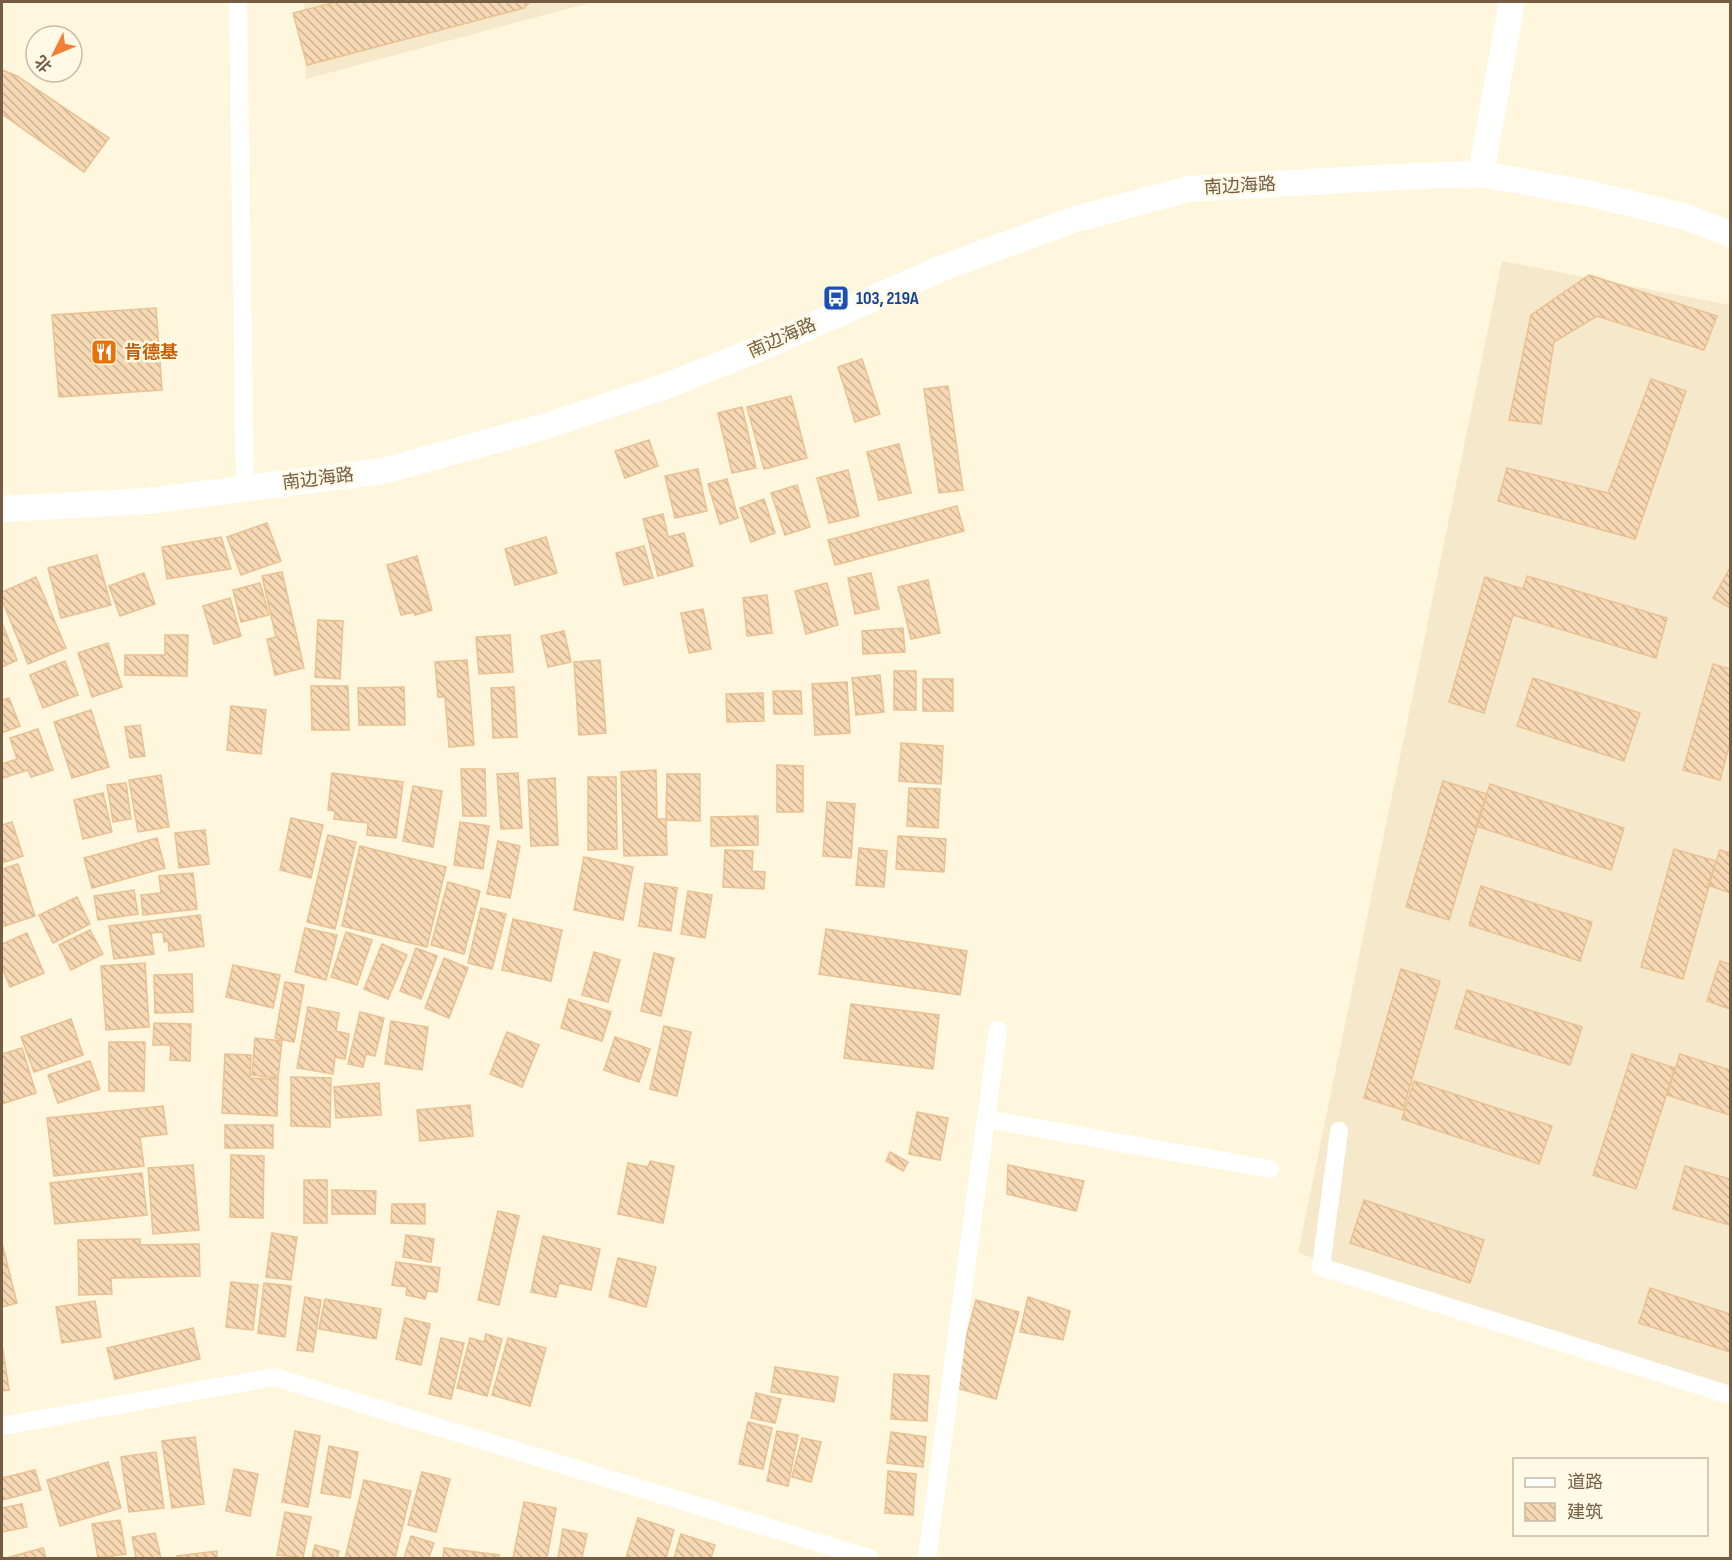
<svg xmlns="http://www.w3.org/2000/svg" width="1732" height="1560" font-family="'Sofia Sans Condensed','Noto Sans SC',sans-serif">
  <style>
    .residential { fill: #f6e9cb }
    .building { fill: url(#building-back-hatch); stroke: #e9c192; stroke-width: 1.5 }
    .lines { fill: none; stroke-linecap: round; stroke-linejoin: round }
    .street { stroke: #fff; stroke-width: 18 }
    .secondary { stroke: #fff; stroke-width: 26 }
    .labels { text-anchor: middle; dominant-baseline: central; stroke-width: 5; stroke-linejoin: round; paint-order: stroke }
    .street-label { font-size: 18px; fill: #755d44; stroke: #fff9e5 }
    .transit-label { font-size: 18px; font-weight: bold; fill: #164399; stroke: #fff9e5; text-anchor: start }
    .food-label { font-size: 18px; font-weight: bold; fill: #c56008; stroke: #fff9e5; text-anchor: start }
  </style>
  <defs>
    <pattern id="building-back-hatch" width="6" height="6" patternUnits="userSpaceOnUse" patternTransform="scale(1.5)"><rect width="6" height="6" fill="#f6d8b3"/><path d="M-1 5l2 2M0 0l6 6M5-1l2 2" fill="none" stroke="#ccb293"/></pattern>
  </defs>
  <rect width="100%" height="100%" fill="#fef7dd"/>
  <path class="residential" d="M 304,2 L 593,2 L 306,79 Z
    M 1502,261 L 1730,305 L 1730,1394 L 1298,1253 Z"/>
  <path class="building" d="M 336,2 L 530,2 L 524,8 L 307,65 L 293,13 Z
    M 2,70 L 17,76 L 109,138 L 84,172 L 2,114 Z
    M 1589,275 L 1717,316 L 1704,350 L 1597,316 L 1554,342 L 1541,424 L 1509,420 L 1531,315 Z
    M 156,308 L 162,390 L 59,397 L 52,315 Z
    M 862,359 L 880,414 L 855,422 L 838,367 Z
    M 1651,379 L 1686,391 L 1635,539 L 1498,501 L 1507,468 L 1608,493 Z
    M 948,386 L 963,490 L 939,493 L 924,389 Z
    M 791,396 L 807,458 L 764,469 L 747,407 Z
    M 742,407 L 756,468 L 732,473 L 718,413 Z
    M 649,440 L 658,466 L 625,478 L 615,451 Z
    M 899,444 L 911,493 L 879,500 L 867,452 Z
    M 698,469 L 707,511 L 675,518 L 665,476 Z
    M 848,470 L 859,516 L 829,523 L 817,478 Z
    M 727,479 L 738,518 L 720,524 L 708,484 Z
    M 797,485 L 810,527 L 785,535 L 771,493 Z
    M 764,499 L 775,533 L 751,542 L 740,508 Z
    M 957,506 L 964,531 L 835,565 L 828,540 Z
    M 663,514 L 668,537 L 684,533 L 693,566 L 658,576 L 643,519 Z
    M 267,523 L 281,561 L 241,575 L 227,537 Z
    M 221,537 L 231,569 L 167,579 L 162,547 Z
    M 546,537 L 557,573 L 515,585 L 505,549 Z
    M 644,546 L 653,578 L 624,585 L 616,553 Z
    M 97,555 L 111,605 L 61,618 L 48,568 Z
    M 417,556 L 432,610 L 415,615 L 414,612 L 401,615 L 387,565 Z
    M 1730,568 L 1730,608 L 1713,598 Z
    M 282,572 L 304,668 L 275,675 L 267,639 L 276,637 L 262,576 Z
    M 144,573 L 155,604 L 120,616 L 109,586 Z
    M 871,573 L 879,609 L 855,614 L 848,578 Z
    M 1527,576 L 1667,618 L 1656,658 L 1513,615 L 1484,713 L 1449,702 L 1485,577 L 1523,589 Z
    M 36,577 L 66,648 L 28,664 L 2,600 L 2,592 Z
    M 928,580 L 940,633 L 911,639 L 898,587 Z
    M 260,583 L 269,615 L 241,622 L 233,590 Z
    M 827,583 L 838,625 L 806,634 L 795,591 Z
    M 767,595 L 772,633 L 747,636 L 743,598 Z
    M 230,598 L 241,636 L 214,644 L 203,606 Z
    M 703,609 L 711,649 L 689,653 L 681,613 Z
    M 318,620 L 343,621 L 340,679 L 315,677 Z
    M 2,623 L 17,660 L 2,667 Z
    M 903,628 L 905,652 L 863,654 L 862,631 Z
    M 564,631 L 571,662 L 548,667 L 541,636 Z
    M 165,635 L 188,635 L 187,676 L 125,675 L 125,655 L 165,655 Z
    M 510,635 L 513,672 L 479,674 L 476,637 Z
    M 108,643 L 122,687 L 92,697 L 78,653 Z
    M 467,660 L 474,745 L 449,747 L 445,697 L 438,697 L 435,662 Z
    M 600,660 L 606,733 L 579,735 L 574,662 Z
    M 65,661 L 78,695 L 43,708 L 30,675 Z
    M 1713,664 L 1730,669 L 1730,743 L 1720,780 L 1683,770 Z
    M 894,671 L 916,671 L 916,710 L 894,710 Z
    M 880,675 L 884,712 L 856,715 L 852,678 Z
    M 1533,678 L 1640,713 L 1624,761 L 1517,726 Z
    M 923,679 L 953,679 L 953,711 L 923,711 Z
    M 847,682 L 850,733 L 815,735 L 812,684 Z
    M 311,686 L 348,686 L 349,730 L 312,730 Z
    M 404,687 L 405,725 L 359,725 L 358,688 Z
    M 514,687 L 517,737 L 493,738 L 491,688 Z
    M 773,691 L 801,691 L 802,714 L 774,714 Z
    M 763,693 L 764,721 L 727,722 L 726,694 Z
    M 9,698 L 20,726 L 2,733 L 2,700 Z
    M 231,706 L 266,710 L 261,754 L 227,750 Z
    M 91,710 L 109,767 L 72,778 L 54,722 Z
    M 140,725 L 145,756 L 130,758 L 125,727 Z
    M 38,729 L 53,770 L 31,777 L 28,770 L 3,778 L 2,764 L 17,759 L 10,738 Z
    M 901,743 L 943,746 L 941,784 L 899,781 Z
    M 777,765 L 803,766 L 803,812 L 777,812 Z
    M 461,769 L 485,769 L 486,816 L 463,816 Z
    M 656,770 L 657,819 L 666,819 L 667,855 L 624,856 L 621,772 Z
    M 332,773 L 403,782 L 396,838 L 367,835 L 368,823 L 334,819 L 335,811 L 328,810 Z
    M 518,773 L 522,828 L 501,829 L 497,774 Z
    M 667,774 L 700,774 L 700,821 L 666,820 Z
    M 161,775 L 169,827 L 138,832 L 129,780 Z
    M 588,777 L 616,777 L 617,849 L 588,850 Z
    M 555,778 L 558,845 L 531,846 L 528,780 Z
    M 1443,781 L 1487,794 L 1449,920 L 1406,907 Z
    M 126,783 L 131,819 L 113,822 L 107,785 Z
    M 1490,784 L 1624,828 L 1611,870 L 1476,826 Z
    M 413,786 L 442,791 L 433,847 L 403,841 Z
    M 909,788 L 940,789 L 938,828 L 907,826 Z
    M 103,793 L 112,832 L 83,839 L 74,800 Z
    M 827,802 L 855,804 L 851,858 L 823,856 Z
    M 758,816 L 758,845 L 711,846 L 711,817 Z
    M 291,818 L 323,825 L 311,878 L 280,870 Z
    M 12,822 L 23,856 L 2,863 L 2,825 Z
    M 460,822 L 489,826 L 483,869 L 454,865 Z
    M 205,830 L 209,864 L 179,868 L 175,833 Z
    M 328,835 L 356,842 L 335,929 L 307,922 Z
    M 898,836 L 946,839 L 944,872 L 896,869 Z
    M 157,838 L 165,868 L 92,888 L 84,858 Z
    M 498,841 L 520,846 L 510,898 L 487,894 Z
    M 360,846 L 446,867 L 427,947 L 342,926 Z
    M 859,848 L 887,851 L 884,887 L 856,885 Z
    M 1674,849 L 1716,861 L 1683,979 L 1641,967 Z
    M 725,850 L 753,851 L 752,871 L 765,872 L 764,889 L 723,887 Z
    M 1720,850 L 1730,853 L 1730,893 L 1708,885 Z
    M 584,857 L 633,867 L 623,920 L 574,910 Z
    M 18,864 L 35,916 L 2,927 L 2,869 Z
    M 193,873 L 197,909 L 143,915 L 141,895 L 161,893 L 159,876 Z
    M 448,882 L 480,891 L 464,954 L 431,945 Z
    M 645,883 L 677,888 L 671,931 L 639,926 Z
    M 1481,886 L 1592,922 L 1580,961 L 1469,925 Z
    M 134,890 L 138,914 L 98,920 L 94,896 Z
    M 688,891 L 712,895 L 705,938 L 681,934 Z
    M 77,897 L 90,924 L 53,943 L 39,915 Z
    M 481,908 L 506,914 L 492,969 L 468,963 Z
    M 200,915 L 204,946 L 169,951 L 168,941 L 164,942 L 163,932 L 151,933 L 154,954 L 114,959 L 109,926 Z
    M 513,919 L 562,930 L 551,981 L 502,970 Z
    M 305,928 L 337,935 L 326,980 L 295,972 Z
    M 826,929 L 967,951 L 960,995 L 819,974 Z
    M 90,930 L 103,954 L 71,970 L 59,945 Z
    M 346,932 L 372,940 L 357,985 L 331,977 Z
    M 27,933 L 44,973 L 10,987 L 2,967 L 2,944 Z
    M 382,944 L 407,955 L 388,999 L 364,989 Z
    M 416,948 L 437,956 L 421,999 L 400,991 Z
    M 594,952 L 620,960 L 608,1002 L 582,995 Z
    M 654,953 L 674,958 L 661,1016 L 641,1011 Z
    M 444,958 L 468,968 L 449,1018 L 425,1008 Z
    M 1720,961 L 1730,964 L 1730,1009 L 1707,1001 Z
    M 145,963 L 149,1027 L 106,1030 L 101,966 Z
    M 233,965 L 280,975 L 273,1008 L 226,997 Z
    M 1401,969 L 1440,981 L 1403,1110 L 1364,1098 Z
    M 192,974 L 193,1012 L 155,1013 L 154,975 Z
    M 285,982 L 304,985 L 294,1042 L 275,1038 Z
    M 1467,990 L 1582,1027 L 1570,1065 L 1455,1028 Z
    M 569,999 L 611,1012 L 602,1041 L 561,1028 Z
    M 851,1004 L 939,1015 L 933,1069 L 844,1058 Z
    M 308,1007 L 339,1013 L 336,1031 L 349,1034 L 345,1059 L 335,1057 L 333,1074 L 297,1068 Z
    M 360,1012 L 384,1018 L 375,1056 L 366,1054 L 363,1067 L 348,1064 Z
    M 71,1019 L 83,1055 L 34,1072 L 21,1037 Z
    M 391,1021 L 428,1027 L 422,1070 L 385,1064 Z
    M 154,1023 L 191,1024 L 190,1061 L 170,1060 L 171,1045 L 153,1045 Z
    M 664,1026 L 691,1032 L 677,1096 L 650,1089 Z
    M 507,1032 L 539,1045 L 522,1087 L 490,1074 Z
    M 615,1037 L 650,1049 L 639,1082 L 604,1070 Z
    M 255,1038 L 282,1041 L 278,1078 L 252,1075 Z
    M 109,1042 L 145,1042 L 144,1091 L 109,1091 Z
    M 22,1048 L 36,1093 L 2,1104 L 2,1054 Z
    M 225,1054 L 251,1055 L 250,1078 L 278,1079 L 277,1116 L 222,1113 Z
    M 1632,1054 L 1675,1068 L 1636,1189 L 1593,1175 Z
    M 1680,1054 L 1730,1070 L 1730,1115 L 1667,1095 Z
    M 90,1061 L 100,1089 L 58,1103 L 48,1075 Z
    M 291,1077 L 331,1078 L 330,1127 L 291,1126 Z
    M 1414,1081 L 1552,1126 L 1539,1164 L 1402,1119 Z
    M 379,1083 L 381,1115 L 336,1118 L 334,1087 Z
    M 470,1105 L 473,1136 L 420,1141 L 417,1110 Z
    M 163,1106 L 167,1134 L 140,1137 L 144,1166 L 54,1176 L 47,1118 Z
    M 917,1112 L 948,1118 L 940,1160 L 909,1154 Z
    M 225,1125 L 273,1125 L 273,1148 L 225,1148 Z
    M 890,1152 L 908,1162 L 903,1171 L 886,1161 Z
    M 231,1155 L 264,1156 L 263,1218 L 230,1217 Z
    M 650,1161 L 674,1166 L 663,1223 L 618,1214 L 628,1163 L 648,1167 Z
    M 193,1165 L 199,1230 L 153,1234 L 148,1168 Z
    M 1008,1165 L 1084,1181 L 1076,1211 L 1007,1194 Z
    M 1685,1166 L 1730,1179 L 1730,1225 L 1673,1209 Z
    M 142,1173 L 147,1215 L 55,1224 L 50,1183 Z
    M 304,1180 L 327,1180 L 327,1223 L 304,1223 Z
    M 332,1190 L 376,1191 L 375,1214 L 332,1214 Z
    M 1364,1200 L 1484,1240 L 1470,1283 L 1350,1243 Z
    M 392,1204 L 425,1204 L 425,1224 L 391,1223 Z
    M 498,1211 L 519,1216 L 499,1305 L 478,1300 Z
    M 272,1233 L 297,1237 L 291,1280 L 266,1277 Z
    M 406,1235 L 434,1239 L 431,1262 L 403,1257 Z
    M 543,1236 L 600,1249 L 591,1290 L 559,1283 L 556,1297 L 531,1292 Z
    M 140,1239 L 140,1245 L 199,1244 L 200,1276 L 111,1278 L 112,1294 L 79,1295 L 78,1240 Z
    M 2,1243 L 17,1303 L 2,1307 Z
    M 618,1258 L 656,1267 L 646,1307 L 609,1297 Z
    M 396,1262 L 440,1268 L 437,1292 L 427,1291 L 425,1299 L 406,1295 L 407,1287 L 392,1285 Z
    M 231,1282 L 258,1285 L 253,1330 L 226,1327 Z
    M 264,1283 L 291,1286 L 285,1337 L 258,1333 Z
    M 1650,1288 L 1730,1314 L 1730,1352 L 1639,1323 Z
    M 305,1297 L 321,1300 L 313,1352 L 297,1350 Z
    M 1028,1297 L 1070,1311 L 1063,1340 L 1020,1332 Z
    M 325,1299 L 381,1309 L 376,1339 L 319,1329 Z
    M 976,1300 L 1019,1312 L 996,1399 L 953,1387 Z
    M 95,1301 L 101,1337 L 62,1343 L 56,1307 Z
    M 405,1318 L 430,1324 L 421,1365 L 396,1359 Z
    M 193,1328 L 200,1359 L 115,1379 L 107,1348 Z
    M 486,1334 L 502,1339 L 487,1396 L 457,1388 L 470,1338 L 484,1342 Z
    M 441,1338 L 464,1343 L 451,1399 L 429,1394 Z
    M 508,1338 L 546,1348 L 530,1406 L 492,1395 Z
    M 2,1344 L 9,1390 L 2,1391 Z
    M 775,1367 L 838,1377 L 834,1402 L 771,1392 Z
    M 894,1374 L 929,1376 L 927,1421 L 891,1419 Z
    M 756,1393 L 781,1399 L 775,1423 L 751,1418 Z
    M 748,1422 L 772,1428 L 763,1469 L 739,1464 Z
    M 295,1431 L 320,1436 L 308,1507 L 282,1502 Z
    M 777,1431 L 798,1435 L 788,1486 L 767,1481 Z
    M 891,1432 L 926,1437 L 923,1467 L 887,1463 Z
    M 195,1437 L 204,1504 L 172,1508 L 162,1441 Z
    M 802,1438 L 821,1442 L 811,1482 L 792,1477 Z
    M 329,1446 L 358,1452 L 350,1498 L 321,1493 Z
    M 156,1452 L 164,1508 L 129,1512 L 121,1457 Z
    M 108,1462 L 121,1508 L 60,1526 L 47,1480 Z
    M 234,1469 L 258,1474 L 250,1516 L 226,1511 Z
    M 35,1470 L 41,1490 L 2,1500 L 2,1478 Z
    M 888,1471 L 916,1474 L 913,1515 L 885,1513 Z
    M 422,1472 L 450,1479 L 436,1532 L 408,1525 Z
    M 364,1480 L 411,1491 L 395,1558 L 345,1558 Z
    M 524,1502 L 556,1508 L 547,1558 L 513,1558 Z
    M 22,1504 L 27,1527 L 2,1532 L 2,1508 Z
    M 285,1512 L 311,1517 L 303,1558 L 277,1555 Z
    M 638,1518 L 674,1530 L 666,1558 L 626,1558 Z
    M 120,1520 L 126,1554 L 98,1558 L 92,1524 Z
    M 563,1529 L 587,1534 L 582,1558 L 558,1558 Z
    M 155,1533 L 161,1558 L 136,1558 L 132,1537 Z
    M 681,1534 L 715,1545 L 711,1558 L 674,1558 Z
    M 411,1536 L 434,1543 L 429,1558 L 404,1558 Z
    M 315,1545 L 339,1551 L 337,1558 L 312,1558 Z
    M 43,1548 L 46,1558 L 6,1558 Z
    M 444,1548 L 499,1555 L 499,1558 L 443,1558 Z
    M 217,1551 L 217,1558 L 177,1558 L 177,1556 Z"/>
  <g class="lines">
    <path class="street" d="M 238,2 L 245,489
      M 986,1119 L 1270,1169
      M 1339,1131 L 1321,1267 L 1730,1395
      M 2,1426 L 274,1377 L 869,1558
      M 927,1558 L 998,1030"/>
    <path class="secondary" d="M 1481,174 L 1512,2
      M 2,509 L 147,501 L 383,471 L 546,426 L 664,387 L 756,350 L 945,267 L 1073,220 L 1188,189 L 1414,176 L 1481,174 L 1587,193 L 1686,217 L 1730,234"/>
  </g>
  <defs>
    <symbol id="bus-square" viewBox="-11 -11 22 22"><rect x="-9" y="-9" width="18" height="18" rx="4" fill="#1a4fb4" stroke="#fff9e5"/><path d="M-5-6H5V4H4V6H2V4H-2V6H-4V4H-5ZM-3.5-4V0h7V-4ZM-3.5 1.2v1.5H-2V1.2ZM2 1.2v1.5H3.5V1.2Z" fill="#fff"/></symbol>
    <symbol id="restaurant-square" viewBox="-11 -11 22 22"><rect x="-9" y="-9" width="18" height="18" rx="4" fill="#e8710a" stroke="#fff9e5"/><path d="M-5-6h1v4h1v-4h1v4h1v-4h1v5L-1.5 .5V6h-2V.5L-5-1ZM5-6V6H3V1.5H1.5Q1.5-4 5-6Z" fill="#fff"/></symbol>
  </defs>
  <g fill-rule="evenodd">
    <use href="#bus-square" x="821" y="283" width="30" height="30"/>
    <use href="#restaurant-square" x="89" y="337" width="30" height="30"/>
  </g>
  <g class="labels">
    <g class="street-label">
      <text transform="translate(1240 186) rotate(-3)">南边海路</text>
      <text transform="translate(782 338) rotate(-24)">南边海路</text>
      <text transform="translate(318 479) rotate(-7)">南边海路</text>
    </g>
    <g class="transit-label">
      <text x="856" y="298">103, 219A</text>
    </g>
    <g class="food-label">
      <text x="124" y="352">肯德基</text>
    </g>
  </g>
  <rect width="1732" height="1560" fill="none" stroke="#755d44" stroke-width="6"/>
  <rect x="1513" y="1458" width="195" height="78" fill="#fff9e5" stroke="#c8bba5" stroke-width="1.5"/>
  <rect x="1525" y="1478" width="30" height="9" fill="#ffffff" stroke="#c8bba5" stroke-width="1.5"/>
  <text x="1567" y="1488" font-size="18" fill="#755d44">道路</text>
  <rect x="1525" y="1503" width="30" height="18" fill="url(#building-back-hatch)" stroke="#c8bba5" stroke-width="1.5"/>
  <text x="1567" y="1518" font-size="18" fill="#755d44">建筑</text>
  <g transform="translate(54 54) rotate(227)"><circle r="28" fill="#fff9e5" stroke="#c8bba5" stroke-width="1.5"/>
  <path d="M0-4.5L10 22L0 15L-10 22Z" fill="#f37f37"/>
  <text y="-9" font-size="16" font-weight="bold" text-anchor="middle" fill="#755d44">北</text>
  </g>
</svg>
